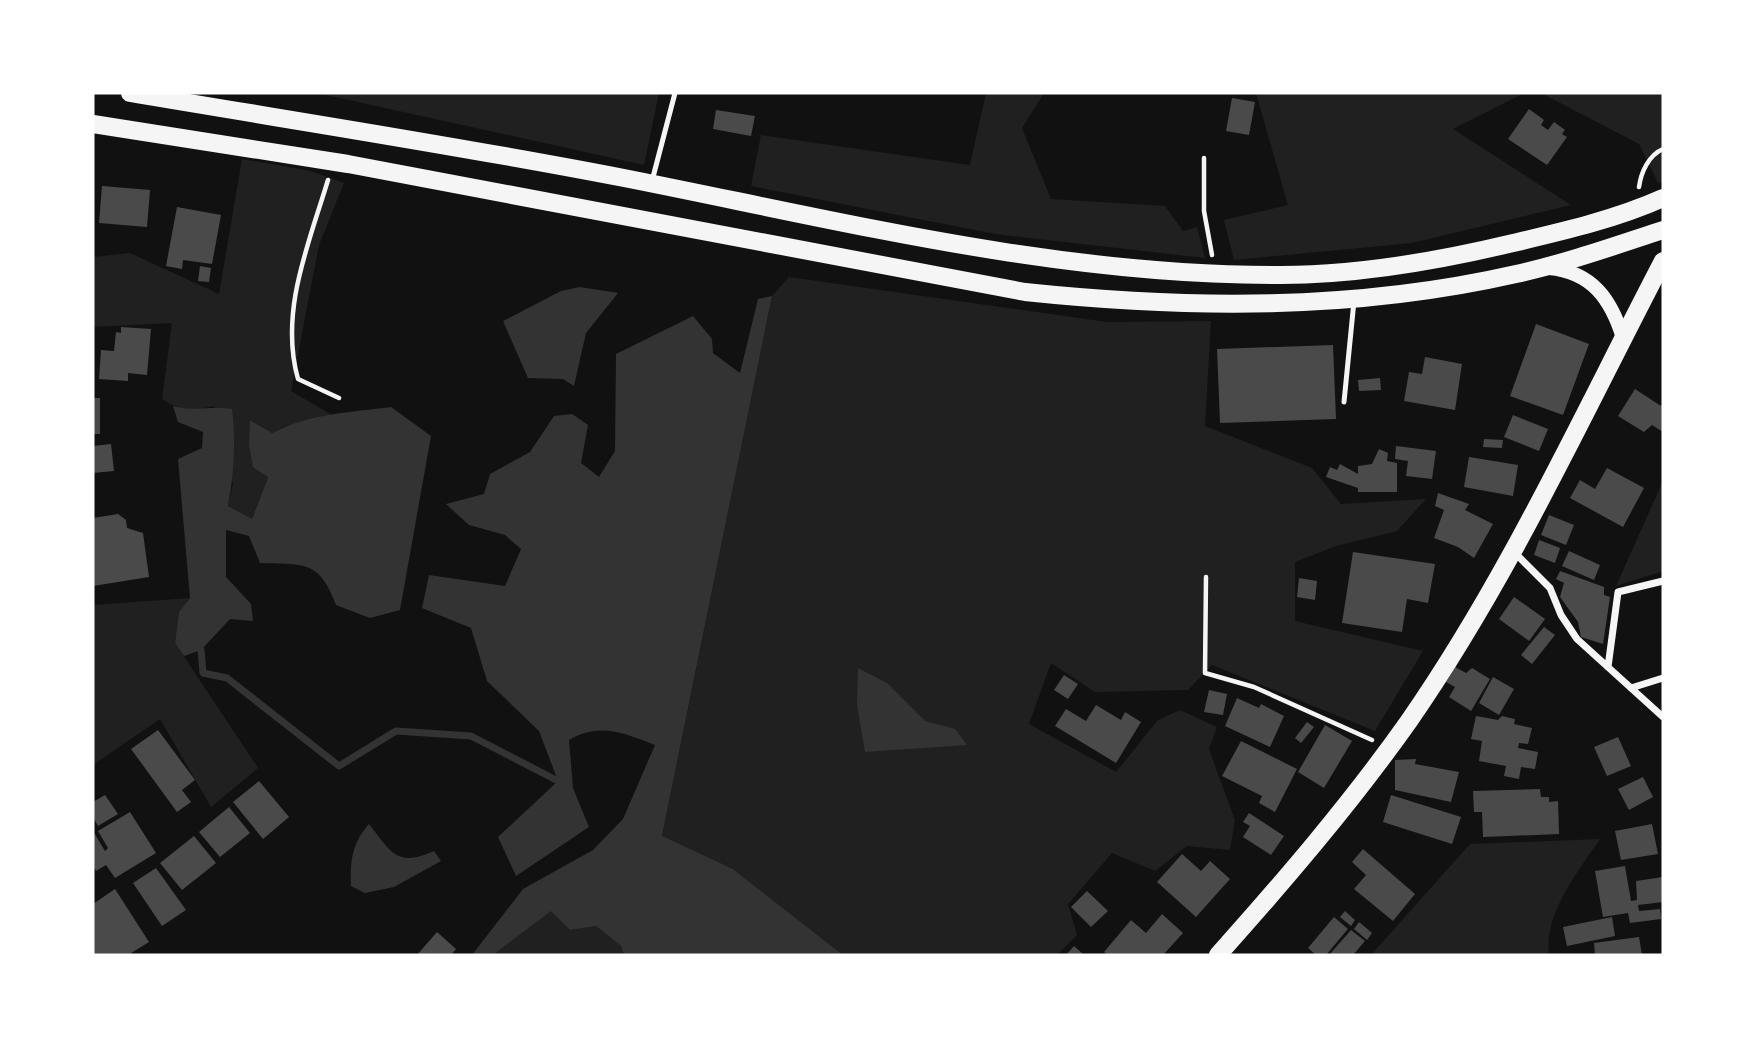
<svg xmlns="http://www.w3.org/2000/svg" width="1756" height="1048" font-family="'Space Grotesk',sans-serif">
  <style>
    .green { fill: #202020 }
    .water { fill: #333 }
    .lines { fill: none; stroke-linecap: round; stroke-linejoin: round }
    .stream { stroke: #333; stroke-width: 7 }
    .building { fill: #4a4a4a }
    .path { stroke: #f5f5f5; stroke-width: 4.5 }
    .service { stroke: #f5f5f5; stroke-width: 5 }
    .minor { stroke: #f5f5f5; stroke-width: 7 }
    .secondary { stroke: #f5f5f5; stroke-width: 14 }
    .primary { stroke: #f5f5f5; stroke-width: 18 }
  </style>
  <rect width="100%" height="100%" fill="#111"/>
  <path class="green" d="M 317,93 L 659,93 L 644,165 Z
    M 986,93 L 1044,93 L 1022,128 L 1051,199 L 1165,206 L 1183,231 L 1197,227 L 1205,258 L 995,234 L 751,186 L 761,135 L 970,165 Z
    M 1256,93 L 1524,93 L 1453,129 L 1571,205 L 1412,243 L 1234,260 L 1224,220 L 1288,205 Z
    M 1541,93 L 1663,93 L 1663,181 L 1658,183 L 1639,144 Z
    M 242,159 L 311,171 L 344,183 L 319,245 L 291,391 L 332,415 L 285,426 L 272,433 L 251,420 L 268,476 L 252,519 L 228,506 L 233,484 L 214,406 C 193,411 180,411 162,399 L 172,323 L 93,327 L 93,257 L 130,253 L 219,294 Z
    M 789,277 L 1107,322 L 1211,321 L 1205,426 L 1312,468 L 1341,504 L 1426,499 L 1397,531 L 1336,546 L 1295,562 L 1295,621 L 1423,651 L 1375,731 L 1212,665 L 1188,690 L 1095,692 L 1051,663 L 1029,724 L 1116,772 L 1158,720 L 1180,710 L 1217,727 L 1209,749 L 1235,820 L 1230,850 L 1187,846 L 1155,871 L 1112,853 L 1068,904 L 1077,935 L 1057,955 L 843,955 L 733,869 L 662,837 L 772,296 Z
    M 1663,481 L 1663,571 L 1616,586 Z
    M 190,598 L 179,612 L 175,643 L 258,768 L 211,807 L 160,719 L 93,765 L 93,605 Z
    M 1600,839 C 1579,870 1543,915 1549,955 L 1371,955 L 1470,844 Z
    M 551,910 L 570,930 L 596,926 L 621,946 L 624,955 L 493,955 Z"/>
  <path class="water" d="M 580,287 L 618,293 L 586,333 L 574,386 L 563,379 L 528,378 L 503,321 L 561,291 Z
    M 772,296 L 662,836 L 733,869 L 843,955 L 624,955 L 621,946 L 596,926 L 570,930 L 551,911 L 493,955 L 472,955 L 523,889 L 593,850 L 623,819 L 655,745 C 624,733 599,722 569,740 L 573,788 L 589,827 L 516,876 L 498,837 L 558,781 L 539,731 L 487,681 L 471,628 L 422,608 L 429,575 L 505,586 L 521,549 L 505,535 L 469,525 L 446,504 L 484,494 L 490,474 L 530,452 L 554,416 L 572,414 L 588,425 L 581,463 L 599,477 L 615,451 L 616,354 L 693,316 L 712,339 L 713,353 L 740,373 L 758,299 Z
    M 173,406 C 194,412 211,406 232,409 C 236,441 234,474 228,506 L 252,519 L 268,477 L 253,467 L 249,445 L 250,420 L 272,433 C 307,414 352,412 391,407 L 431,436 L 400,610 L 370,618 L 336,605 C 319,559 304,565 260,563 L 249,536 L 226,530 L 226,577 L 251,604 L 253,621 L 230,619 L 201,650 L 184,656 L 175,643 L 179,612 L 190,598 L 178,459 L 202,448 L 203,432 L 178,422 Z
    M 858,668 L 887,683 L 925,721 L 955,729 L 967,745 L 865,752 L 857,705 Z
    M 369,824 C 391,852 397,868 434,851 L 441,861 L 394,887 L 365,893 L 351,886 C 350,861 352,843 369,824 Z"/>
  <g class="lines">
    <path class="stream" d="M 201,650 L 203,673 L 227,678 L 339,766 L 396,731 L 471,736 L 558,781"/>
  </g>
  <path class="building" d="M 1232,98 L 1255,102 L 1249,135 L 1226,131 Z
    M 1529,109 L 1544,120 L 1541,125 L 1548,130 L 1554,122 L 1565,130 L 1562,134 L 1567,137 L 1547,165 L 1508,139 Z
    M 716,110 L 755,116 L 751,136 L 713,129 Z
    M 102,186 L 150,190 L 147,227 L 99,223 Z
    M 177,207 L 221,215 L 212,264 L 183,260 L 182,269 L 166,266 Z
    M 200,266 L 211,268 L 209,282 L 198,281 Z
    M 1536,324 L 1589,344 L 1563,415 L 1510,396 Z
    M 121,327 L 151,329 L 147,375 L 128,373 L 128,381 L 99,379 L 101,350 L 114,351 L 116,332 L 121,333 Z
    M 1333,345 L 1336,419 L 1220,423 L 1217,349 Z
    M 1425,357 L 1462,364 L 1455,410 L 1404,401 L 1409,372 L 1422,374 Z
    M 1380,378 L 1381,390 L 1359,391 L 1358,380 Z
    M 1635,389 L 1661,406 L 1663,402 L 1663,432 L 1652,425 L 1644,432 L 1618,416 Z
    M 93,398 L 100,398 L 100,434 L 93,434 Z
    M 1513,415 L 1548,429 L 1539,451 L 1504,437 Z
    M 1484,439 L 1503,440 L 1502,448 L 1483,447 Z
    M 111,444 L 114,471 L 93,473 L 93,446 Z
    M 1396,446 L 1436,451 L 1432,479 L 1406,476 L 1408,461 L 1395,459 Z
    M 1379,449 L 1388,453 L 1387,461 L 1397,463 L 1397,492 L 1358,492 L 1358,488 L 1326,477 L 1330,467 L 1337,470 L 1340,464 L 1358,474 L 1358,466 L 1372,464 Z
    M 1469,457 L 1518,465 L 1513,496 L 1464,487 Z
    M 1607,468 L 1644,488 L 1623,527 L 1570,498 L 1580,480 L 1595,489 Z
    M 1438,493 L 1469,504 L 1465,510 L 1493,524 L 1474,558 L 1458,547 L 1434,538 L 1444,510 L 1435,506 Z
    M 118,514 L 126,520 L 127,528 L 143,533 L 149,577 L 93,586 L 93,518 Z
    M 1549,515 L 1574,525 L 1566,545 L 1541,535 Z
    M 1539,540 L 1560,548 L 1555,563 L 1534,555 Z
    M 1569,551 L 1600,565 L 1594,580 L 1562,566 Z
    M 1353,552 L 1435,564 L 1428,603 L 1407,599 L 1402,632 L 1342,623 Z
    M 1560,571 L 1604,587 L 1604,595 L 1610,597 L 1603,644 L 1581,637 L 1578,622 L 1560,597 L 1564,583 L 1556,579 Z
    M 1299,578 L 1317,581 L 1315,600 L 1297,597 Z
    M 1514,597 L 1545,619 L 1529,641 L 1499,619 Z
    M 1544,627 L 1555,635 L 1532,664 L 1521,655 Z
    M 1455,667 L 1466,673 L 1472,668 L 1490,679 L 1471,711 L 1449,697 L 1455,687 L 1446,682 Z
    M 1064,675 L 1078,684 L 1068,699 L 1054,690 Z
    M 1493,677 L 1514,689 L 1499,715 L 1479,703 Z
    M 1209,690 L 1227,694 L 1223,715 L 1204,712 Z
    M 1237,698 L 1259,708 L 1261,704 L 1284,716 L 1270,747 L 1225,726 Z
    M 1096,705 L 1121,720 L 1125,712 L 1141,722 L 1116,763 L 1055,726 L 1066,709 L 1086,721 Z
    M 1476,716 L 1498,720 L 1502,716 L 1515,719 L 1514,724 L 1532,728 L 1528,744 L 1519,743 L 1518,748 L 1538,752 L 1535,769 L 1521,767 L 1519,779 L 1504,776 L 1506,766 L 1479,761 L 1482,741 L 1471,739 Z
    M 1307,722 L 1314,727 L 1301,743 L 1295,738 Z
    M 1325,725 L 1352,741 L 1324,788 L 1298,772 Z
    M 158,730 L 195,780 L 182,790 L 191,802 L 177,812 L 131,749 Z
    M 1618,737 L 1631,766 L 1607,776 L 1594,747 Z
    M 1241,741 L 1297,769 L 1275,812 L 1259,803 L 1262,796 L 1222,776 Z
    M 1416,759 L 1415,764 L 1459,772 L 1451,802 L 1395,790 L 1395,760 Z
    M 1643,777 L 1653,797 L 1629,810 L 1618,789 Z
    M 259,781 L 289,817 L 263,839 L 233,802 Z
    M 1540,789 L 1541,797 L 1549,797 L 1549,802 L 1558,801 L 1559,834 L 1483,837 L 1482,812 L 1474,812 L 1473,791 Z
    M 105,795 L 118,814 L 98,826 L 93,817 L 93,802 Z
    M 1391,795 L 1461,817 L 1452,844 L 1383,822 Z
    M 229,807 L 250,833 L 220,857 L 199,832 Z
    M 130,812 L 156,853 L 115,878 L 106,865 L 96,871 L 93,865 L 93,831 L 105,851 L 108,848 L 98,831 Z
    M 1249,813 L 1284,836 L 1271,855 L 1243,837 L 1250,826 L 1243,822 Z
    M 1652,824 L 1658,854 L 1621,860 L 1615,831 Z
    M 194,836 L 216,863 L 182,890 L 160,863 Z
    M 1363,849 L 1415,894 L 1393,921 L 1354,889 L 1366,875 L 1352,862 Z
    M 1182,854 L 1201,871 L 1210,861 L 1230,879 L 1196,917 L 1157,882 Z
    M 1625,866 L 1631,901 L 1637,900 L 1636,881 L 1663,877 L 1663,902 L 1638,905 L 1639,911 L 1660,909 L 1661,919 L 1630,923 L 1628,913 L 1603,917 L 1595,871 Z
    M 156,868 L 186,910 L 162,926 L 133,883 Z
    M 115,889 L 149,942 L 128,955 L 94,955 L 93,904 Z
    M 1087,891 L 1108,911 L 1091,927 L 1071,907 Z
    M 1345,911 L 1355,920 L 1351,926 L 1340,917 Z
    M 1162,914 L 1183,933 L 1163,955 L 1108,955 L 1104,952 L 1131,920 L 1146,933 Z
    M 1334,917 L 1348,929 L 1326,955 L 1316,955 L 1308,948 Z
    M 1612,917 L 1615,936 L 1567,946 L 1563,927 Z
    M 1359,922 L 1372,933 L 1367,940 L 1354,929 Z
    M 1351,930 L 1365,941 L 1353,955 L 1329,955 Z
    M 437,932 L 456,949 L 451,955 L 417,955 Z
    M 1639,937 L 1642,955 L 1595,955 L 1594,943 Z
    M 1074,946 L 1084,955 L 1066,955 Z"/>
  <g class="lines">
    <path class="path" d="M 1204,158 L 1204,211 L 1212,255
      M 328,180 C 309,243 279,312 298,379 L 339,398
      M 1639,187 C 1641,172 1649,155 1663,149
      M 1206,577 L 1205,673 L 1254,687 L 1372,740"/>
    <path class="service" d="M 652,181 L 675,93
      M 1344,402 L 1354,301"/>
    <path class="minor" d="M 1513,551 L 1550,588 L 1561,615 L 1577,639 L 1663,717
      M 1608,667 L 1618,592 L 1663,581
      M 1631,688 L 1663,678"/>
    <path class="secondary" d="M 1549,268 C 1592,272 1611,299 1623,338"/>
    <path class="primary" d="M 130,93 C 295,121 460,146 624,178 C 842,221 1058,276 1281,275 C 1359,275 1438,261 1513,243 C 1564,231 1616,219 1663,198
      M 93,124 L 348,164 L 1025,292 C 1188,309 1354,311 1516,274 C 1566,263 1614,246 1663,230
      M 1218,955 C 1285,880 1351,803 1409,721 C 1509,577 1582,416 1663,261"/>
  </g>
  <rect width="1756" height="1048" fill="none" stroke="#ffffff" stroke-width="189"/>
</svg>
